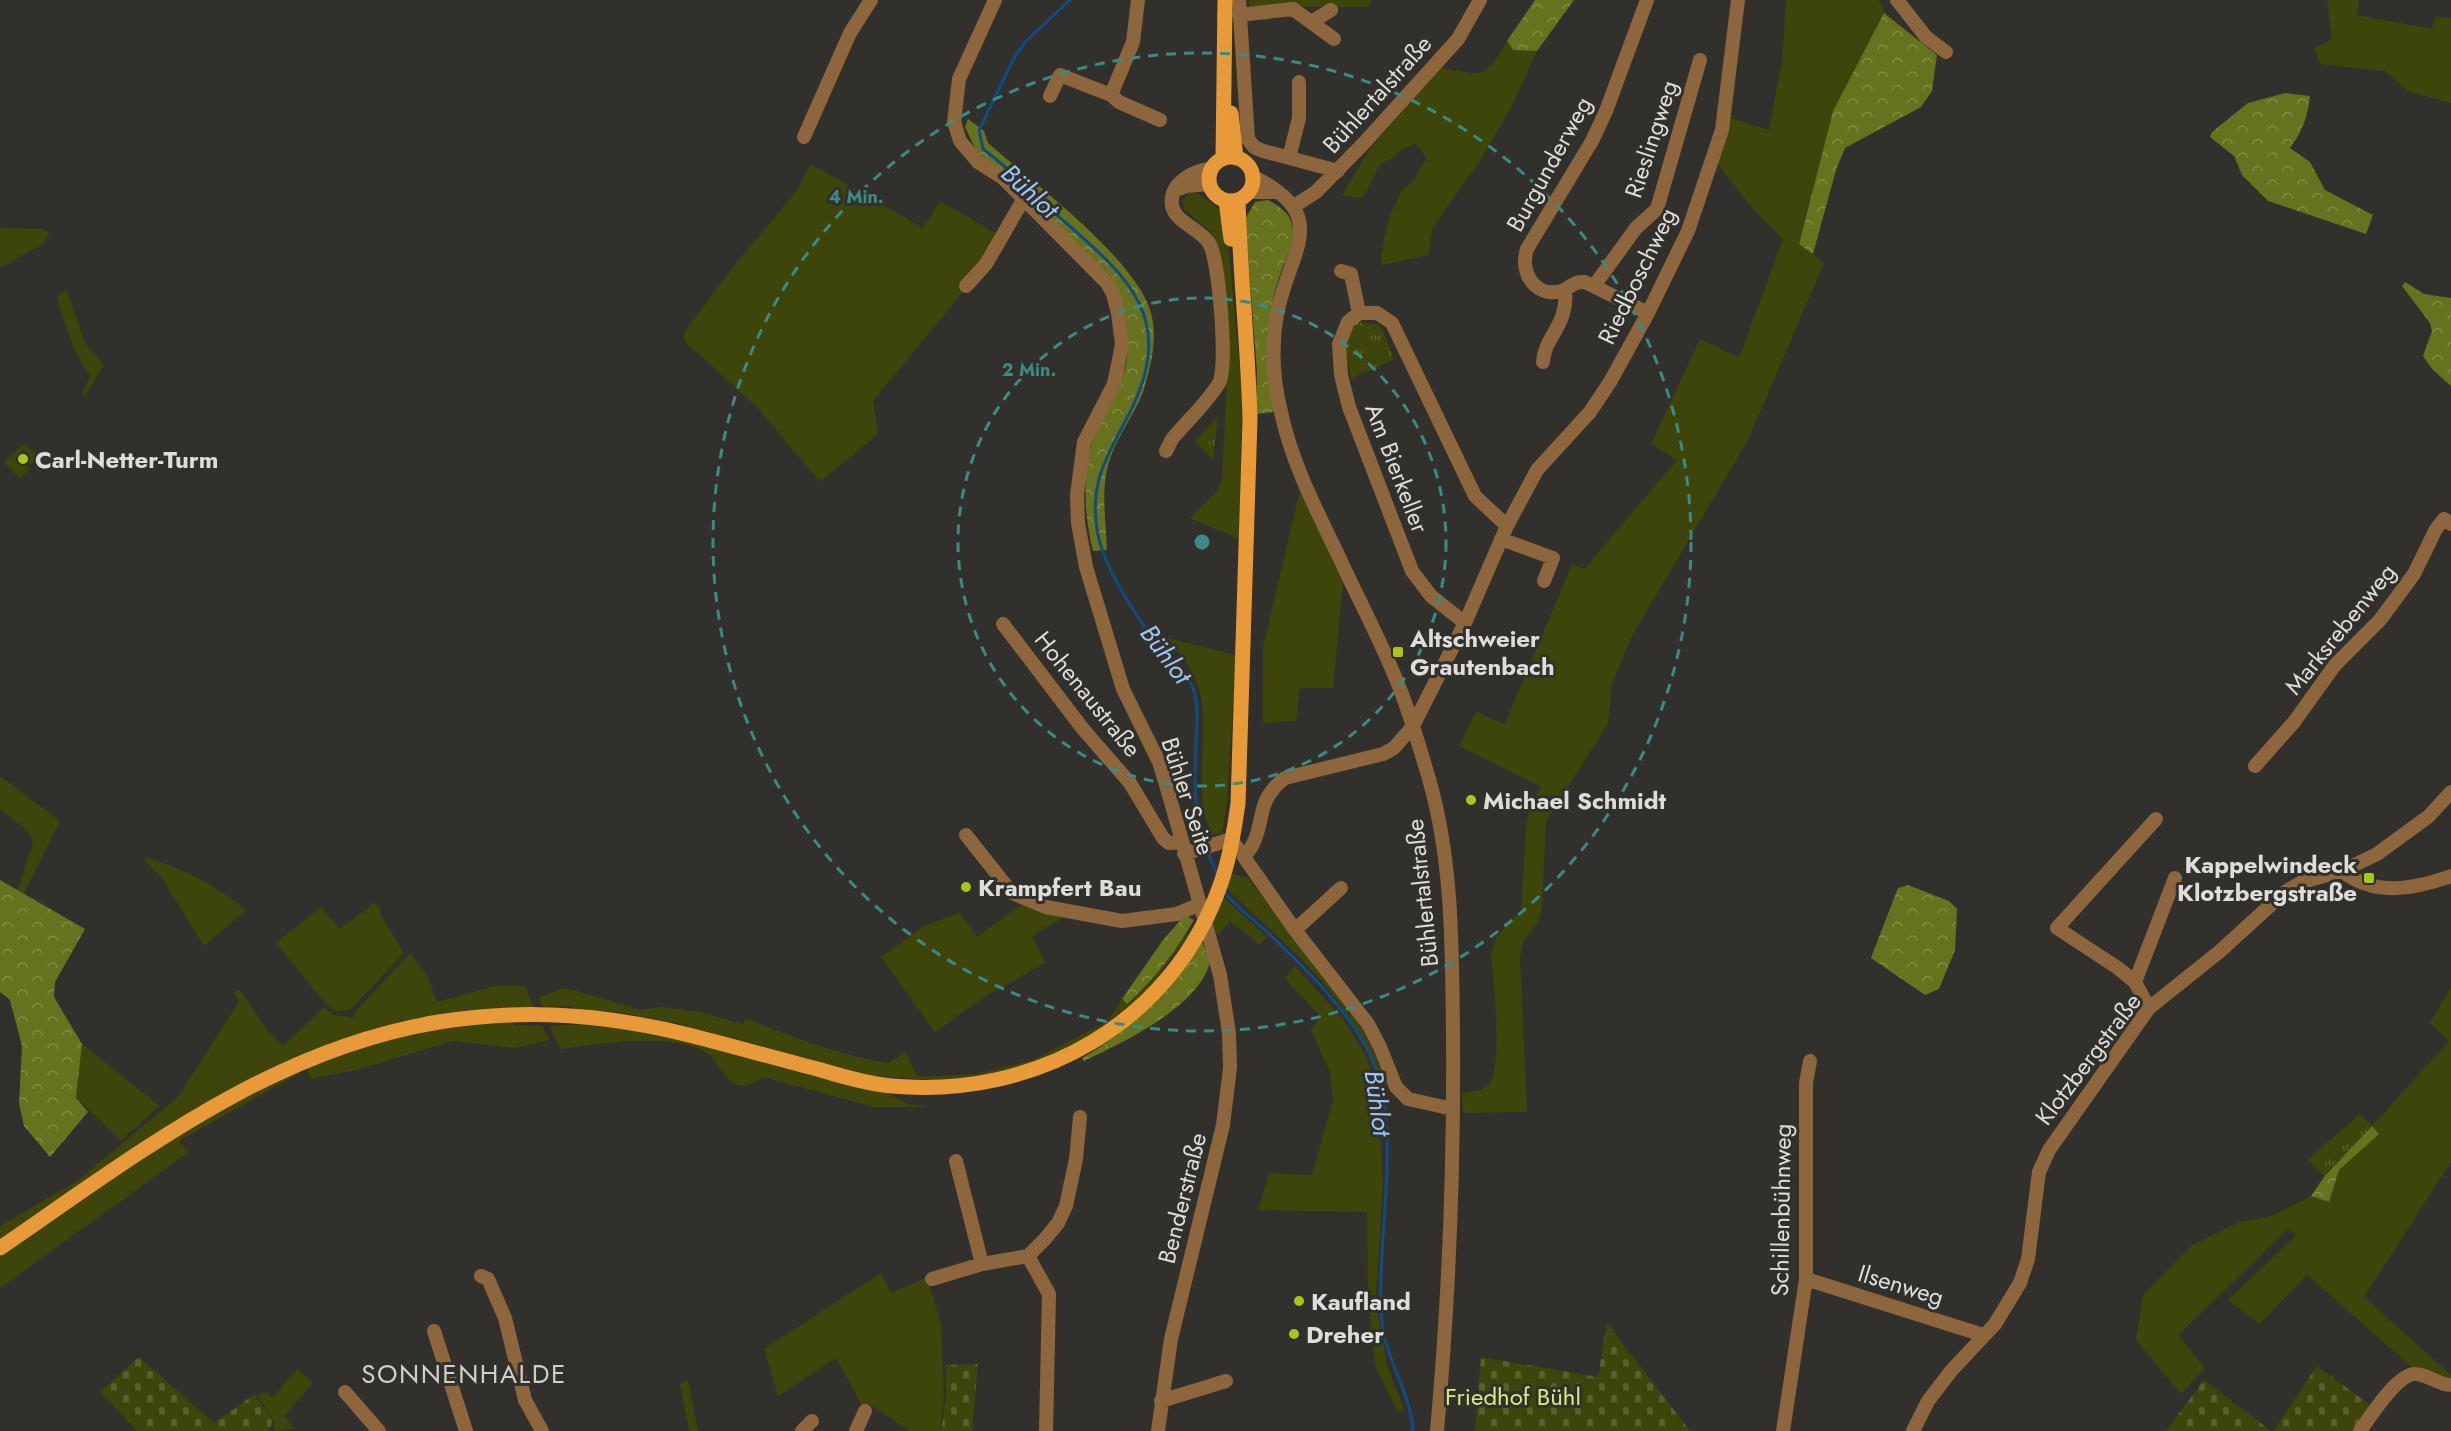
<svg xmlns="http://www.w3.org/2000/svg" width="2451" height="1431" font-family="Jost,sans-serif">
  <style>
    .green { fill: #3d450a }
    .forest { fill: url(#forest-crowns) }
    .cemetery { fill: url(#cemetery-stones) }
    .park { fill: url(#park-tufts) }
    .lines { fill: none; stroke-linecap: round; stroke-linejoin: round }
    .stream { stroke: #104c82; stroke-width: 3 }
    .minor { stroke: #8d663d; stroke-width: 14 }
    .major { stroke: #e89939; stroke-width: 15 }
    .ring { fill: none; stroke: #398b84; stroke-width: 3; stroke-dasharray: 10 8 }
    .poi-dot { fill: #a9c71a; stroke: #32302c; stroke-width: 2 }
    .labels { text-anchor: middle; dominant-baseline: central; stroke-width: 6; stroke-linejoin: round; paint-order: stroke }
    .street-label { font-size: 24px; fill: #dfddda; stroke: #32302c }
    .poi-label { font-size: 24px; font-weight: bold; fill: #dfddda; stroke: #32302c; text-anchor: start }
    .park-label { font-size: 24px; fill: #daed7e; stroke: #32302c }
    .water-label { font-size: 26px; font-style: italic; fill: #9bc7f7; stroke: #32302c }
    .neighbourhood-label { font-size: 26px; letter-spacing: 1.5px; fill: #d1cec8; stroke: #32302c }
    .centre { fill: #398b84; stroke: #32302c; stroke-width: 3 }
    .ring-label { font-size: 18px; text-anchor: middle; font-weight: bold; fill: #398b84; stroke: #32302c; stroke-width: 6; stroke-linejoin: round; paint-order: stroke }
  </style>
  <defs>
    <pattern id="forest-crowns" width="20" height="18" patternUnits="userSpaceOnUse" patternTransform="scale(1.5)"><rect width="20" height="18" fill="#66721d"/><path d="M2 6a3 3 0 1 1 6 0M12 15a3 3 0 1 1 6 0" fill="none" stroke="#838c48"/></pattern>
    <pattern id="cemetery-stones" width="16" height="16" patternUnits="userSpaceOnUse" patternTransform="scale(1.5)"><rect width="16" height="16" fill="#3d450a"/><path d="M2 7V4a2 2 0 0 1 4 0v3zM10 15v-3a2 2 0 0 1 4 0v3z" fill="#595f2d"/></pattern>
    <pattern id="park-tufts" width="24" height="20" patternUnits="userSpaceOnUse" patternTransform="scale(1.5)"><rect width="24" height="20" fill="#3d450a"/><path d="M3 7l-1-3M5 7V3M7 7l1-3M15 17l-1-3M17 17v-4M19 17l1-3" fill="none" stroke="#595f2d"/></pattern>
  </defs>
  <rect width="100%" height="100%" fill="#32302c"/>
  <path class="green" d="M 1249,0 L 1372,0 L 1368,7 L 1249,6 Z
    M 1786,0 L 1879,0 L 1884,13 L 1833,111 L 1799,243 L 1824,263 L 1748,440 L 1633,634 L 1612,684 L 1608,724 L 1546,821 L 1542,908 L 1538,922 L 1523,942 L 1520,956 L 1527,1112 L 1463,1113 L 1462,1093 C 1472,1092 1481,1091 1488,1085 C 1504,1070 1493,977 1491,953 L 1497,936 L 1521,910 L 1526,828 L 1530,804 L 1541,787 L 1459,746 L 1476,712 L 1505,724 L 1572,564 L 1584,569 L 1677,460 L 1651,444 L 1700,339 L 1739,358 L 1783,239 L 1751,207 L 1717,163 L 1730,118 L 1769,130 L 1782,60 Z
    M 2327,0 L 2359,0 L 2357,15 L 2432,29 L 2435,17 L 2451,18 L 2451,103 L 2407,91 L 2385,71 L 2320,64 L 2314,48 L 2332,39 Z
    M 1507,41 L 1513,50 L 1537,51 L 1513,104 L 1480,161 L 1432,228 L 1429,255 L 1382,265 L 1381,255 L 1389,218 L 1401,191 L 1413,181 L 1427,158 L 1416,144 C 1401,147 1394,160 1380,164 L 1363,198 L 1342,196 L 1369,150 L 1440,68 C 1486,74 1483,82 1507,41 Z
    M 811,164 L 923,228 L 940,201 L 999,235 L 986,264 L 873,401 L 878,434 L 820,482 L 757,407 L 687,344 L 683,337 L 685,331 L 737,262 L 795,193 Z
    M 1190,193 L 1198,194 L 1219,209 L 1229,253 L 1242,393 L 1239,539 L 1190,518 L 1218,490 L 1222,479 L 1227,377 L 1216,248 L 1211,232 L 1184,209 L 1183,199 Z
    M 0,228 L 44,229 L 50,233 L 43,244 L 0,268 Z
    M 65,290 L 67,291 L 85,343 L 104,365 L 85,396 L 82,392 L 91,376 C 73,354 65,324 57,297 Z
    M 23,444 L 39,456 L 33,465 L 25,460 L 29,455 L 23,450 L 17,456 L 30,468 L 20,479 L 4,462 Z
    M 1300,490 L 1343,582 L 1333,688 L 1300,688 L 1296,721 L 1263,723 L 1263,647 Z
    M 1167,638 L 1236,655 L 1227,802 L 1222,833 L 1212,835 C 1190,791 1212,736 1199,689 C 1193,669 1180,654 1167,638 Z
    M 0,776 L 60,821 L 24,894 L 18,890 L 33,841 L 27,831 L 0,809 Z
    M 145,857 C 181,867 217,886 246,910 L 204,946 L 162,878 L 145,861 Z
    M 1232,874 L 1248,878 C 1298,942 1376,1021 1390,1103 L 1385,1103 C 1371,1012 1289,948 1226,888 Z
    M 1223,897 L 1267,937 L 1260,945 L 1230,921 L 1218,935 L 1211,924 Z
    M 374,903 L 380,906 L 381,916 L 404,953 L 350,1010 L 336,1011 L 327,1005 L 276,943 L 321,907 L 340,929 Z
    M 1024,903 L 1066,916 L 1032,936 L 1045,963 L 983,998 L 935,1032 L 881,957 L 924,926 L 960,913 L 977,937 Z
    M 1186,934 L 1189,935 L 1154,982 L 1130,1007 L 1097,1033 L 1024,1067 L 950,1081 L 871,1076 L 676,1023 L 618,1012 L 573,1009 L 572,1006 L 543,1007 L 538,998 L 563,988 L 570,989 L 641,1010 L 662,1007 L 700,1012 L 743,1024 L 745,1018 C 791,1036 839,1055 888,1063 L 905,1052 L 918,1077 L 976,1074 L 1033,1060 L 1108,1021 L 1122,999 L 1127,1004 L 1162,966 Z
    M 410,953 L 427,975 L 437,1002 L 495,986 L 525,986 L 534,1007 L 505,1008 L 315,1050 L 275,1066 L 195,1109 L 0,1241 L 0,1226 L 77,1181 L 173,1101 L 181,1093 L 239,1001 L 233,992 L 240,990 L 267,1030 L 283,1046 L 324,1007 L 334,1015 L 355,1018 L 354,1013 Z
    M 1295,966 L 1344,1020 L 1365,1054 L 1378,1084 L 1383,1184 L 1376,1295 L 1368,1295 L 1367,1212 L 1258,1210 L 1269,1173 L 1312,1175 L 1333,1100 L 1330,1072 L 1311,1030 L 1320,1016 L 1285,979 Z
    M 2451,987 L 2451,1162 L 2364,1297 L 2451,1375 L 2451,1383 L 2414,1369 L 2307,1275 L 2260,1324 L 2228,1300 L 2296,1235 L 2288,1229 L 2178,1335 L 2205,1368 L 2181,1394 L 2136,1340 L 2143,1295 L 2191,1246 L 2239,1222 L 2272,1216 L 2311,1196 L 2329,1202 L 2339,1170 L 2378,1134 L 2372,1126 L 2449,1041 L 2430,1023 Z
    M 513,1022 L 514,1025 L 542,1026 L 550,1040 L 515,1048 L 453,1041 L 356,1070 L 310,1079 L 308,1070 L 310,1065 C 381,1039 438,1026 513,1022 Z
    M 582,1024 L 666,1034 L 882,1090 L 908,1104 L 930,1107 L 874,1107 L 763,1077 C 725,1104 725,1060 702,1050 C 663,1033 601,1044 560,1049 L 550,1026 Z
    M 82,1044 L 160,1106 L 121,1140 L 76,1098 Z
    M 297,1071 L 300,1073 L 179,1141 L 189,1152 L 0,1288 L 0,1256 L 155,1150 L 218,1111 Z
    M 881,1273 L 891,1293 L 927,1277 L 941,1324 L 944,1398 L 940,1431 L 910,1431 L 869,1404 L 864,1409 L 836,1358 L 778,1396 L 764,1349 Z
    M 1369,1308 L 1377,1308 L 1387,1365 L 1404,1410 L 1397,1411 L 1375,1365 Z
    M 297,1369 L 313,1383 L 284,1416 L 295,1429 L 274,1431 L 273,1420 L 257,1394 L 268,1393 L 272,1399 Z
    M 688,1380 L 698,1431 L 689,1431 L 680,1383 Z"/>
  <path class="forest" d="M 1535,0 L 1574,0 L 1537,51 L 1513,50 L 1507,41 Z
    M 1884,13 L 1937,55 L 1932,91 L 1921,107 L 1845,148 L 1836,170 L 1813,254 L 1799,244 L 1833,111 Z
    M 2285,93 L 2310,96 C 2308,117 2302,132 2290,148 L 2310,162 L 2325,190 L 2373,215 L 2366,234 L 2268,201 L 2242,175 L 2234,156 L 2210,137 L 2212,132 L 2248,103 Z
    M 968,119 L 984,131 L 988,143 C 1031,181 1142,263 1152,317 C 1157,342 1151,365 1144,389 C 1136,413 1118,434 1110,459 C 1100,487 1106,520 1107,550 L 1093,551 C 1084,515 1082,475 1093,438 C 1098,420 1111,402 1119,385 C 1135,352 1127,311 1113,279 L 976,150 L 965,127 Z
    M 1268,200 C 1277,205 1287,211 1291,221 C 1298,237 1285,260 1280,275 C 1264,320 1266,366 1274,412 L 1256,414 L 1257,372 L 1245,219 L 1255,202 Z
    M 2405,282 L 2424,294 L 2451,298 L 2451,386 L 2433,370 L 2423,356 L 2432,331 L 2430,323 L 2402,286 Z
    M 0,880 L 85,929 L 55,982 L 54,997 L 82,1044 L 76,1098 L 88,1112 L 50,1157 L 24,1126 L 19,1103 L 22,1046 L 10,1000 L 0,992 Z
    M 1908,885 L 1949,901 L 1957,909 L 1955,950 L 1939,989 L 1925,995 L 1871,958 L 1898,888 Z
    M 1187,916 L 1194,920 C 1177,950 1153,981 1127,1004 L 1122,999 L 1163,940 L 1183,917 Z
    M 1202,941 L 1210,962 C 1199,1007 1122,1043 1084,1061 L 1082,1058 C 1130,1031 1173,988 1202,941 Z
    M 2372,1126 L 2379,1134 L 2339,1170 L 2329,1202 L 2311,1196 L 2331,1167 Z"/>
  <path class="cemetery" d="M 1607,1323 L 1690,1431 L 1475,1431 L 1481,1357 L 1598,1377 Z
    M 139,1357 L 214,1423 L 255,1394 L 272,1420 L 271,1428 L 267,1431 L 138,1431 L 100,1392 Z
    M 978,1364 L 972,1431 L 941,1431 L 946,1399 L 946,1365 Z
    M 2317,1366 L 2373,1407 L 2357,1431 L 2273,1431 Z
    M 2204,1380 L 2271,1431 L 2166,1431 Z"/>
  <path class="park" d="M 1358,322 L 1380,325 L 1394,359 L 1351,379 L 1344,344 Z
    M 1218,416 L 1213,459 L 1195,442 Z
    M 2360,1114 L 2372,1126 L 2325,1176 L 2307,1160 Z"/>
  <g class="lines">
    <path class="stream" d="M 1070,0 L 1025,42 L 1014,58 L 979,130 L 983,149 C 1010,169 1033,193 1057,215 C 1124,274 1178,314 1131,410 C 1110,452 1089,479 1097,529 C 1101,560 1132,612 1153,637 C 1167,653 1183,666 1192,686 C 1199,701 1197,724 1196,740 C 1195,776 1192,810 1205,843
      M 1207,850 L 1217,874
      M 1224,891 C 1235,907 1253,919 1267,932 C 1303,967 1347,1007 1369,1053 C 1406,1130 1374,1240 1382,1322 C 1386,1361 1411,1393 1413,1431"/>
    <path class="minor" d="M 995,0 L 959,79 L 954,122 L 960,141 L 978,162 L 1003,178 L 1107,283 L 1113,294 L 1118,313 L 1122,345 L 1114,384 L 1084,442 L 1077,495 L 1078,523 L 1086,567 L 1123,689 L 1159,762 L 1167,788 L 1220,975 L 1229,1033 L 1230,1068 L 1223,1125 L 1171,1339 L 1158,1431
      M 1138,0 L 1133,42 L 1111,95 L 1119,102 L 1160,120
      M 1239,0 L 1248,139 L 1254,147 L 1263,151 L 1338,171
      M 1647,0 L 1606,111 L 1592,141 L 1527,249 C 1519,273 1536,300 1564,290 C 1572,286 1575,281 1585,282 L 1648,313
      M 1897,0 L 1926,37 L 1946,52
      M 1239,15 L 1293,9 L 1334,39
      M 1313,21 L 1331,10
      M 1050,96 L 1060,75 L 1111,95
      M 804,137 L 850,33 L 871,0
      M 1289,158 L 1299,118 L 1299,82
      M 1252,176 C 1334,216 1289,250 1277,314 C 1271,347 1273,380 1281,412 C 1292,464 1317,511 1340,559 C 1361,605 1386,650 1403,697 C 1413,724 1421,752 1429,779 C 1453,862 1452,950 1453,1035 C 1454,1167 1449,1299 1437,1431
      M 1176,190 L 1187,186 L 1209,184
      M 1249,192 L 1278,192
      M 1294,206 L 1316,192 L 1364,143 L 1458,39 L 1480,0
      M 1341,271 L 1351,274 L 1359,313
      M 966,286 L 986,264 L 1023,200
      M 1594,286 L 1636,228 L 1657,209 L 1700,60
      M 1543,362 C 1544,337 1569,325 1565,290
      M 1166,451 L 1172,439 C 1187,421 1207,403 1219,383 C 1228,368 1219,258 1209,243 C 1201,229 1174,222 1172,205 C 1169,183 1194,170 1211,169
      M 1501,539 L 1553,558 L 1544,581
      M 1465,623 L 1431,596 L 1412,571 L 1349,407 L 1341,375 L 1339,344 L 1348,322 L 1359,313 L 1377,313 L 1392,323 L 1475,496 L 1507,526
      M 1003,624 L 1083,729 L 1130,783 L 1163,838 L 1169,843 L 1181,842
      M 2255,766 L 2294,722 L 2335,665 L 2380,620 L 2414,574 L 2436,529 L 2444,519 L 2451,524
      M 966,835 L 1012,893 L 1046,907 L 1122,921 L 1177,914 L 1198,905
      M 1184,854 L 1228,840 L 1237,847
      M 2342,871 C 2375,897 2414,889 2451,876
      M 1295,930 L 1341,888
      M 2135,982 L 2175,878
      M 2149,1008 L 2135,982 L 2118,968 L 2057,928 L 2156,819
      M 1453,1109 L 1408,1099 L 1396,1087 L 1380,1047 L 1368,1024 L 1295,930 L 1244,857 C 1269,829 1251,803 1285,778 L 1383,754 L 1394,748 L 1413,726 L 1465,623 L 1507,526 L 1537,470 L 1590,412 L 1610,382 L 1648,313 L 1688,231 L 1722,130 L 1738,0
      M 956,1161 L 982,1264
      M 1028,1256 L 1049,1294 L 1046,1431
      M 481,1276 L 488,1279 L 505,1318 L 525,1400 L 542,1431
      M 932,1279 L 982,1264 L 1028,1256 L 1045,1239 L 1058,1223 L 1066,1206 L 1076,1159 L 1080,1117
      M 1806,1279 L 1983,1335
      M 434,1331 L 466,1431
      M 345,1392 L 379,1431
      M 1161,1401 L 1226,1381
      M 802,1431 L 812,1421
      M 856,1431 L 865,1411
      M 1783,1431 L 1806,1279 L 1806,1083 L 1810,1061
      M 1913,1431 L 1928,1401 L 1951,1371 L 1995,1324 L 2020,1283 L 2028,1259 L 2039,1172 L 2049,1150 L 2149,1008 L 2219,952 L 2285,892 L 2302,882 L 2342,871 L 2377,854 L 2429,816 L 2451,792
      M 2360,1431 C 2370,1417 2397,1374 2415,1374 C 2428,1374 2438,1385 2451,1385"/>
    <path class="major" d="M 1231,113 L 1236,158
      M1209 179a22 22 0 1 1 44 0a22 22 0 1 1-44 0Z
      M 1223,159 L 1225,0
      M 1226,201 L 1231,239
      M 0,1248 C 136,1155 271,1049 439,1022 C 523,1008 611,1015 693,1036 C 736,1047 778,1059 821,1070 C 844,1077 868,1084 892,1086 C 1036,1099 1173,1023 1221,883 C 1230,857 1234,831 1238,804 L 1250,419 C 1248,346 1240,273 1238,200"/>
  </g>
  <g class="ring">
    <circle cx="1202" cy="542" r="244"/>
    <circle cx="1202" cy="542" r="489"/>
  </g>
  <g class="poi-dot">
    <circle cx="23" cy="459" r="6"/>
    <rect x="1392" y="646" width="12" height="12" rx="3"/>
    <circle cx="1471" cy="800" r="6"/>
    <rect x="2363" y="872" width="12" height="12" rx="3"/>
    <circle cx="966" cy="887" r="6"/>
    <circle cx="1299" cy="1301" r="6"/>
    <circle cx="1294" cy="1334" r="6"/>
  </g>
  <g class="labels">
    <g class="street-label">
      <text transform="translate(1377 94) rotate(-48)">Bühlertalstraße</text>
      <text transform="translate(1651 139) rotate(-72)">Rieslingweg</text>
      <text transform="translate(1549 164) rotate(-61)">Burgunderweg</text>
      <text transform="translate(1637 276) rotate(-64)">Riedboschweg</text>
      <text transform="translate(1397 468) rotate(69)">Am Bierkeller</text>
      <text transform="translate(2340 629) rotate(-51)">Marksrebenweg</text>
      <text transform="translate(1088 694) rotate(51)">Hohenaustraße</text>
      <text transform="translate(1188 796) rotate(72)">Bühler Seite</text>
      <text transform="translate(1422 893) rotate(-96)">Bühlertalstraße</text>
      <text transform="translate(2088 1059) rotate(-53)">Klotzbergstraße</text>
      <text transform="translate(1182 1198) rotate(-76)">Benderstraße</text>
      <text transform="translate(1781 1210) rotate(-89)">Schillenbühnweg</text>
      <text transform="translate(1901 1285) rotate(17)">Ilsenweg</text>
    </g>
    <g class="poi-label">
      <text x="35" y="459">Carl-Netter-Turm</text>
      <text x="1410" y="638">Altschweier<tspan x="1410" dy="28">Grautenbach</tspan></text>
      <text x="1483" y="800">Michael Schmidt</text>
      <text x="2357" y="864" text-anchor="end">Kappelwindeck<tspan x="2357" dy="28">Klotzbergstraße</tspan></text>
      <text x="978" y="887">Krampfert Bau</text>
      <text x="1311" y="1301">Kaufland</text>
      <text x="1306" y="1334">Dreher</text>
    </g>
    <g class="park-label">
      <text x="1513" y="1396">Friedhof Bühl</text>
    </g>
    <g class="water-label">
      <text transform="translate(1030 191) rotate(42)">Bühlot</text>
      <text transform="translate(1166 654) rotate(53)">Bühlot</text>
      <text transform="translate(1378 1103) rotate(82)">Bühlot</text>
    </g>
    <g class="neighbourhood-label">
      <text x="464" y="1374">SONNENHALDE</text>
    </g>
  </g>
  <circle cx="1202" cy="542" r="9" class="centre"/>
  <g class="ring-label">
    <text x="856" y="203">4 Min.</text>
    <text x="1029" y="376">2 Min.</text>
  </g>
</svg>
